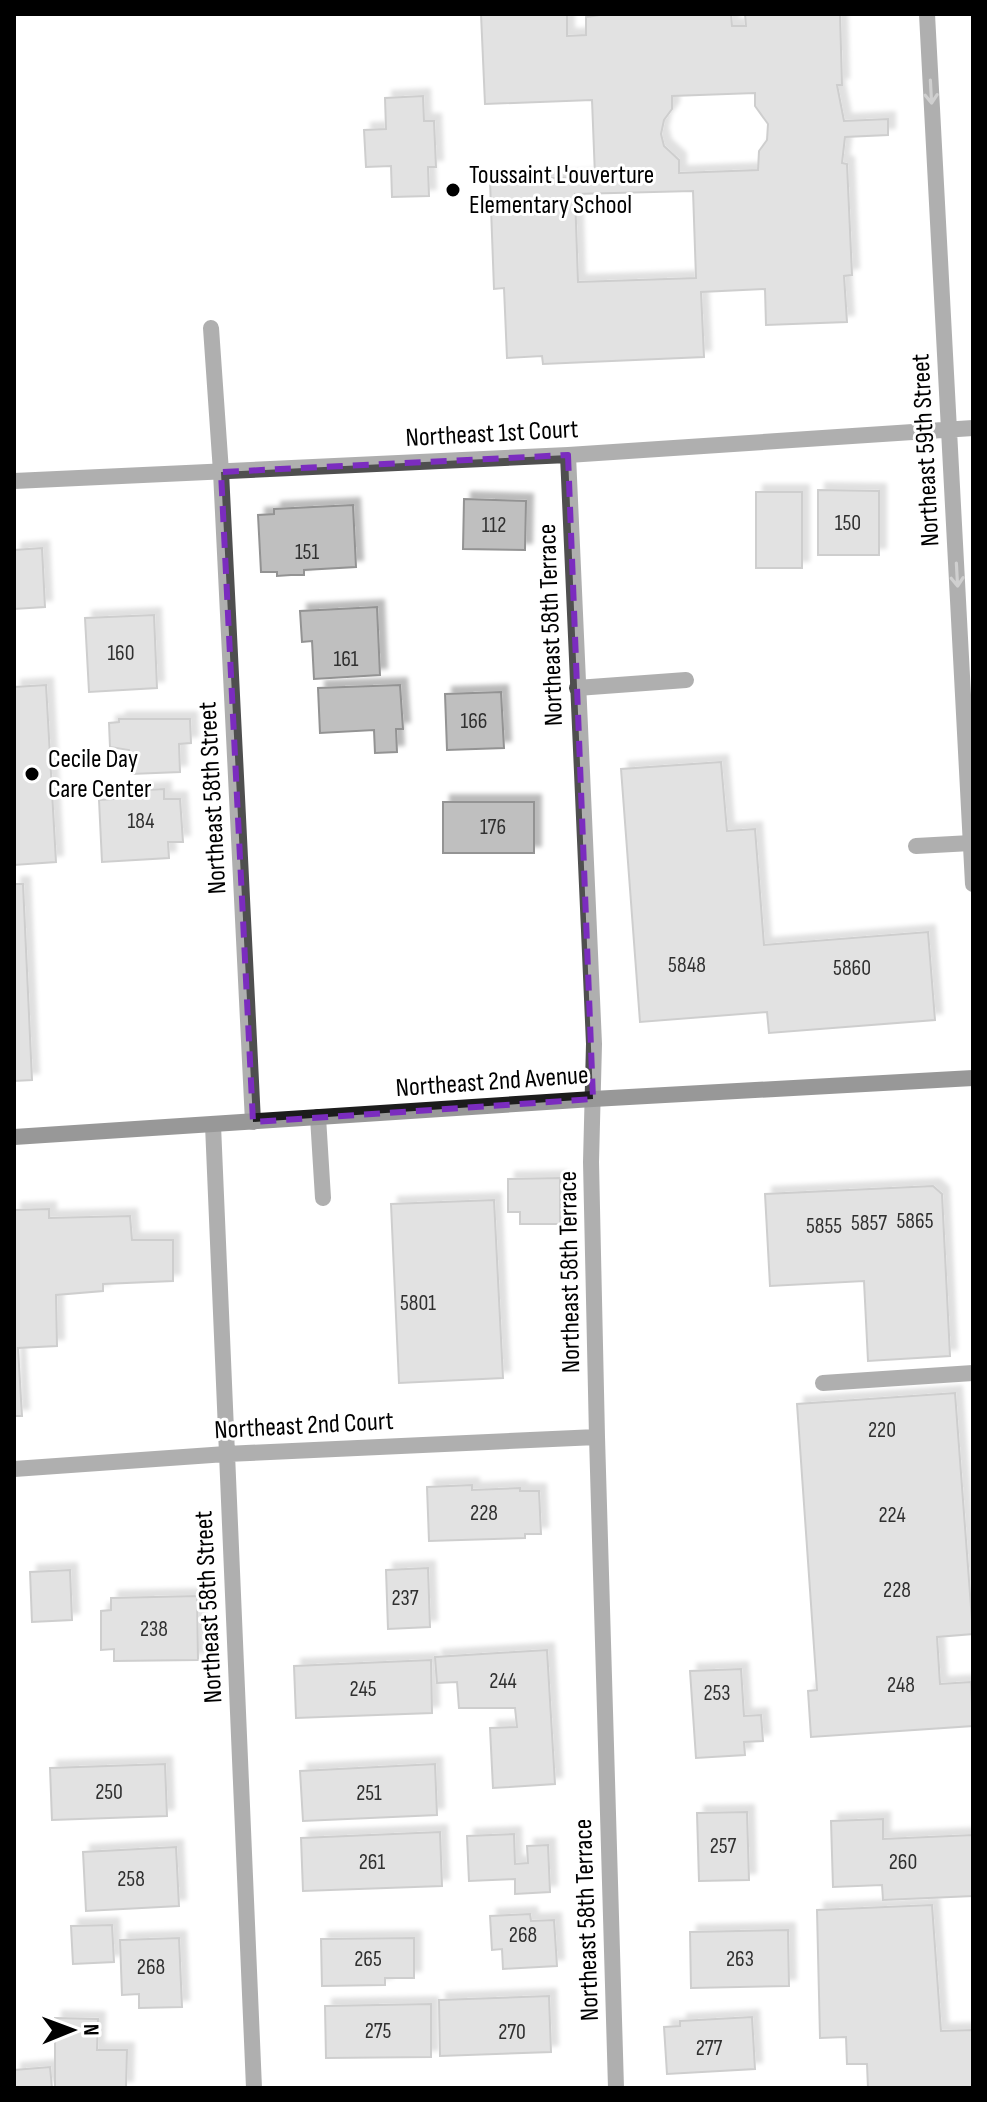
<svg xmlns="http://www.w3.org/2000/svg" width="987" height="2102" font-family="'Sofia Sans Condensed',sans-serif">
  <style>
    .building { fill: #bfbfbf; stroke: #939393; stroke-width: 2; fill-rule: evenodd; filter: url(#shadow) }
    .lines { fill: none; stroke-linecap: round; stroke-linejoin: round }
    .lane { stroke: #4f4f4f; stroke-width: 16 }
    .street { stroke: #4f4f4f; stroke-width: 16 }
    .secondary { stroke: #1c1c1c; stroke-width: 16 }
    .oneway { stroke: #959595 }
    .marked { fill: none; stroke: #7b2cbf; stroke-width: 6; stroke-dasharray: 16 10; stroke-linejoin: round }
    .poi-dot { fill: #000; stroke: #fff; stroke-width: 3 }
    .labels { text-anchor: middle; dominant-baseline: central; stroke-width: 6; stroke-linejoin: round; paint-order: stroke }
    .number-label { font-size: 22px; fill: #303030 }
    .poi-label { font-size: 26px; fill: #000; stroke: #fff; text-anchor: start }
    .street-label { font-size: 26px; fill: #000; stroke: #fff }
  </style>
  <defs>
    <filter id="shadow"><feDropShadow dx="7" dy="-7" stdDeviation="2" flood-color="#0004"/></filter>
  </defs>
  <rect width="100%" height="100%" fill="#fff"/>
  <path class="building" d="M 481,14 L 567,14 L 567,36 L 586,35 L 586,17 L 607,14 L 731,14 L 732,26 L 746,26 L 745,14 L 840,14 L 842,85 L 837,85 L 844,121 L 888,119 L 888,135 L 845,137 L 842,163 L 847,164 L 852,275 L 844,276 L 847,322 L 766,325 L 765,289 L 701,292 L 704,357 L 543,364 L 542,356 L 507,358 L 504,288 L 494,289 L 490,181 L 595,176 L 592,100 L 485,104 ZM 755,93 L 755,106 L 768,124 L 767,140 L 759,151 L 758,170 L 679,173 L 679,160 L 664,146 L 661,134 L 664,120 L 672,109 L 672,96 ZM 693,191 L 696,278 L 578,282 L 575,194 Z
    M 423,96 L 424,121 L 434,121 L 436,167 L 428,167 L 429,196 L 392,197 L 391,166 L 366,167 L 364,130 L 386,129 L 385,98 Z
    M 818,490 L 879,491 L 879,555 L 818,555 Z
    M 756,492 L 802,492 L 802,568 L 756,568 Z
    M 464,499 L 526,501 L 525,550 L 463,549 Z
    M 353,505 L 356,567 L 304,570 L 304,575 L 291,575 L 277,576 L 277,572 L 261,572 L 258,515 L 274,514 L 274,509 Z
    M 42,548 L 45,607 L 14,609 L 14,550 Z
    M 377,607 L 380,675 L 314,679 L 312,641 L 302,642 L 300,611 Z
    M 154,615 L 157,688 L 89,692 L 85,618 Z
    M 46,685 L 56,862 L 14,865 L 14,687 Z
    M 400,685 L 403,729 L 396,729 L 397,752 L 375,753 L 374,730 L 320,733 L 318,688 Z
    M 501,692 L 504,748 L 447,750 L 445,694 Z
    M 119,719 L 190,719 L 191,743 L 179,744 L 180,772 L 131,774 L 129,750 L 110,747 L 109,723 L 119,722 Z
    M 721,762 L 727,831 L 755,829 L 764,945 L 928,932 L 935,1020 L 769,1033 L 767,1012 L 640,1022 L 621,769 Z
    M 164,789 L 164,799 L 180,799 L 183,842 L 168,842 L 169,858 L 102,862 L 99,800 L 128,798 L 128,791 Z
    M 443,802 L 534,802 L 534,853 L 443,853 Z
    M 14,884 L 23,884 L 32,1080 L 14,1081 Z
    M 560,1178 L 560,1224 L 520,1224 L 520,1212 L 508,1212 L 508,1179 Z
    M 933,1186 L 942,1194 L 950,1356 L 868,1361 L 864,1281 L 770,1286 L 765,1194 Z
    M 494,1200 L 503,1378 L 399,1383 L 391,1204 Z
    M 49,1209 L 49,1218 L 130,1216 L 132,1240 L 173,1240 L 173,1281 L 103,1284 L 103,1291 L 56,1295 L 57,1346 L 18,1348 L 22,1416 L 14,1416 L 14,1210 Z
    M 955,1393 L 973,1634 L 937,1637 L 940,1684 L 971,1682 L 973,1726 L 811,1737 L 808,1691 L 817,1690 L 797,1404 Z
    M 472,1485 L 472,1490 L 520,1488 L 520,1491 L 539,1491 L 541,1534 L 525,1534 L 525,1538 L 429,1541 L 427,1487 Z
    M 428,1568 L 430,1627 L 388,1629 L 386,1570 Z
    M 70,1570 L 72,1620 L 32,1622 L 30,1572 Z
    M 197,1596 L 198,1660 L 114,1661 L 114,1649 L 101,1650 L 101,1611 L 111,1610 L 111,1598 Z
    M 547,1650 L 555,1784 L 493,1788 L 490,1728 L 517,1727 L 515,1708 L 459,1708 L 457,1682 L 437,1683 L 435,1657 Z
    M 431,1660 L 432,1713 L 296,1718 L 294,1666 Z
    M 741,1669 L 744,1716 L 761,1715 L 763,1741 L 744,1742 L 745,1755 L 696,1758 L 690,1671 Z
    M 165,1764 L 167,1816 L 52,1820 L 50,1768 Z
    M 435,1764 L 437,1815 L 303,1821 L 300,1771 Z
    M 747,1812 L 749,1880 L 699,1881 L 697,1813 Z
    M 883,1819 L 883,1839 L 973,1835 L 973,1896 L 883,1900 L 882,1885 L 833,1887 L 831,1821 Z
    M 440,1832 L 442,1886 L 303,1891 L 301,1838 Z
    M 514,1834 L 515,1864 L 528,1863 L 527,1846 L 548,1845 L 550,1892 L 515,1894 L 515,1879 L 469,1881 L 467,1836 Z
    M 176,1847 L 179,1906 L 86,1911 L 83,1852 Z
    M 932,1905 L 941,2031 L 973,2030 L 973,2088 L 868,2088 L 867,2064 L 847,2064 L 846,2037 L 820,2038 L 817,1910 Z
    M 530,1914 L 531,1921 L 554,1920 L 557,1966 L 503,1969 L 502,1949 L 492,1950 L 490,1916 Z
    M 112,1925 L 114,1962 L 73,1964 L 71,1926 Z
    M 788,1930 L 789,1986 L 691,1988 L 690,1932 Z
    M 179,1938 L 182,2007 L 139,2008 L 139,1994 L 122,1995 L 120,1940 Z
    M 414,1938 L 414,1978 L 385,1978 L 385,1985 L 322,1986 L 321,1939 Z
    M 549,1996 L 551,2052 L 440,2056 L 439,2000 Z
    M 431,2004 L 431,2057 L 326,2058 L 325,2006 Z
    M 752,2017 L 755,2069 L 667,2074 L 664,2027 L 680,2026 L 680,2021 Z
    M 55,2018 L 98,2019 L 97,2050 L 127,2050 L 126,2088 L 55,2088 Z
    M 50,2067 L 52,2088 L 14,2088 L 14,2070 Z"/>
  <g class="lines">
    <path class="lane" d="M 211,328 L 221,472
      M 577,688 L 686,680
      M 916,846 L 971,843
      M 318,1117 L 323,1198
      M 823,1383 L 973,1373"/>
    <path class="street" d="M 927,14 L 973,884
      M 568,455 L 594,1044 L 591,1162 L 597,1437 L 616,2088
      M 221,472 L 253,1122
      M 14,481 L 568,455 L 973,428
      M 213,1125 L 254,2088
      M 14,1469 L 226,1454 L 597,1437"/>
    <path class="secondary" d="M 14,1137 L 593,1099 L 973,1078"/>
  </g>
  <defs><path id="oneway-shaft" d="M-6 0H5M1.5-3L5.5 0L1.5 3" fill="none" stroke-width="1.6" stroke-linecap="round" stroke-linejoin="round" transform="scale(2)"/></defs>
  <g class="oneway">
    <use href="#oneway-shaft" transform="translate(931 92) rotate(87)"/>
    <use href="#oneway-shaft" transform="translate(957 575) rotate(87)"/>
  </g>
  <path d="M0 0H987V2102H0ZM 568,455 L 593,1099 L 253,1122 L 221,472 Z" fill="#fff" fill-opacity=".55" fill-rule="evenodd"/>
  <path class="marked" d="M 568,455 L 593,1099 L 253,1122 L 221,472 Z"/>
  <g class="poi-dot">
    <circle cx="453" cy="190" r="8"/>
    <circle cx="32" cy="774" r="8"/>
  </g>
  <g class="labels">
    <g class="number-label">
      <text x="848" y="523">150</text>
      <text x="494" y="525">112</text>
      <text x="307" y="552">151</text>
      <text x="121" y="653">160</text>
      <text x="346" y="659">161</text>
      <text x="474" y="721">166</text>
      <text x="141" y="821">184</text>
      <text x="493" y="827">176</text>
      <text x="687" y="965">5848</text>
      <text x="852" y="968">5860</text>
      <text x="915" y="1221">5865</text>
      <text x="869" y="1223">5857</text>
      <text x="824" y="1226">5855</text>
      <text x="418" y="1303">5801</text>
      <text x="882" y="1430">220</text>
      <text x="484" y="1513">228</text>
      <text x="892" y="1515">224</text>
      <text x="897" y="1590">228</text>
      <text x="405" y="1598">237</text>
      <text x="154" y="1629">238</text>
      <text x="503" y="1681">244</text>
      <text x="901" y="1685">248</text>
      <text x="363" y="1689">245</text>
      <text x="717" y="1693">253</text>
      <text x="109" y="1792">250</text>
      <text x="369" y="1793">251</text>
      <text x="723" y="1846">257</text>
      <text x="372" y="1862">261</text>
      <text x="903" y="1862">260</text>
      <text x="131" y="1879">258</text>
      <text x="523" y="1935">268</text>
      <text x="368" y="1959">265</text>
      <text x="740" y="1959">263</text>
      <text x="151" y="1967">268</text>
      <text x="378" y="2031">275</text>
      <text x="512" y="2032">270</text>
      <text x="709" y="2048">277</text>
    </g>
    <g class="poi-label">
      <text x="469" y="175">Toussaint L'ouverture<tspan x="469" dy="30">Elementary School</tspan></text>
      <text x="48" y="759">Cecile Day<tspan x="48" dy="30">Care Center</tspan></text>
    </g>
    <g class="street-label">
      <text transform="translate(492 434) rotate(-3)">Northeast 1st Court</text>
      <text transform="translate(926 450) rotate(-93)">Northeast 59th Street</text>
      <text transform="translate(551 625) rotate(-92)">Northeast 58th Terrace</text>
      <text transform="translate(213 798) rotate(-93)">Northeast 58th Street</text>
      <text transform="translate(492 1082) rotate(-4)">Northeast 2nd Avenue</text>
      <text transform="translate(570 1272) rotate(-91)">Northeast 58th Terrace</text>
      <text transform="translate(304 1426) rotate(-3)">Northeast 2nd Court</text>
      <text transform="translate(209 1607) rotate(-93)">Northeast 58th Street</text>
      <text transform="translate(587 1920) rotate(-92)">Northeast 58th Terrace</text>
    </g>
  </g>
  <rect width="987" height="2102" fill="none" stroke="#000000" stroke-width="32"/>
  <g transform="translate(72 2030) rotate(89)" stroke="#ffffff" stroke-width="6" paint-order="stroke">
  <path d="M0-6L14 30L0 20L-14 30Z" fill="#000000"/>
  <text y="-12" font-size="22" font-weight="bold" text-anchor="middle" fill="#000000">N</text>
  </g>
</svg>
